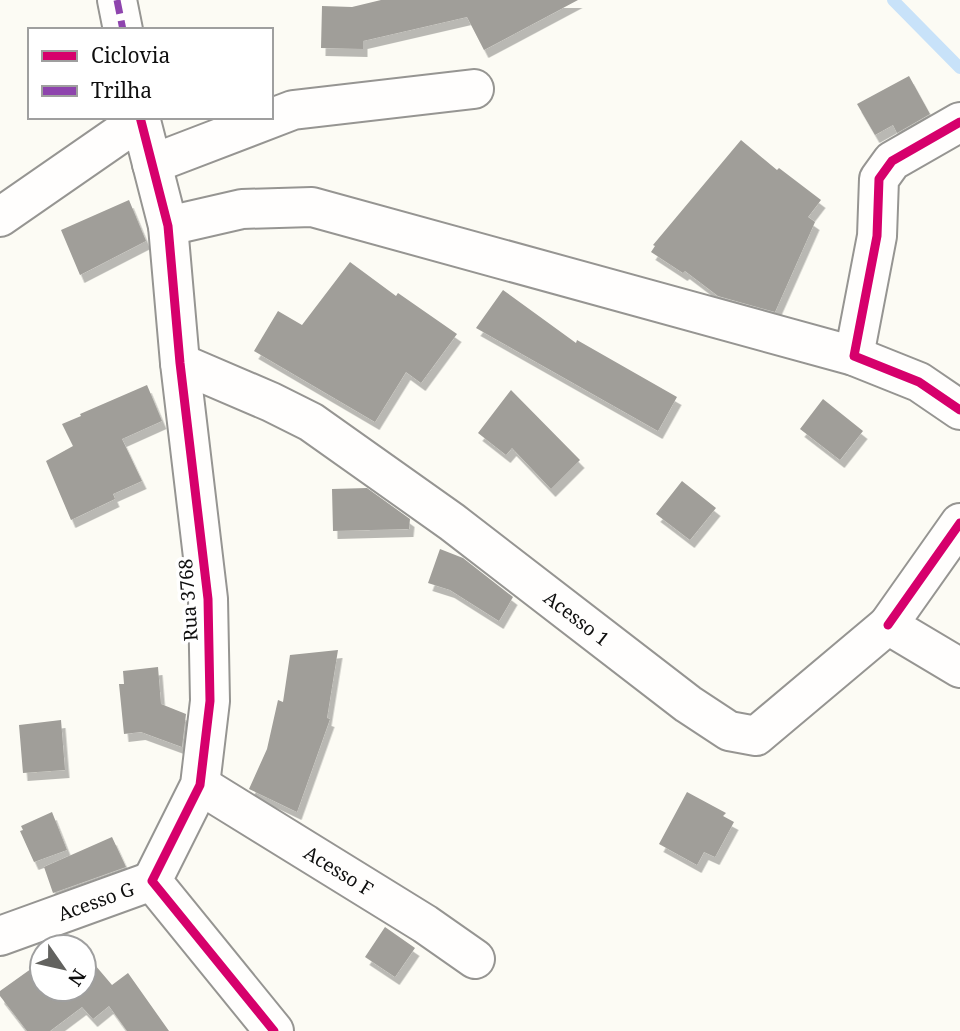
<svg xmlns="http://www.w3.org/2000/svg" width="960" height="1031" font-family="'Noto Serif',serif">
  <style>
    .lines { fill: none; stroke-linecap: round; stroke-linejoin: round }
    .stream { stroke: #c8e2f9; stroke-width: 12 }
    .building { fill: #a09e99; filter: url(#shadow) }
    .minor-casing { stroke: #969592; stroke-width: 42 }
    .minor { stroke: #fffefd; stroke-width: 38 }
    .quiet { stroke: #8e44ad; stroke-width: 7; stroke-dasharray: 14 7; stroke-linecap: butt }
    .cycleway-casing { stroke: #fff; stroke-width: 13 }
    .cycleway { stroke: #d6006c; stroke-width: 9 }
    .labels { text-anchor: middle; dominant-baseline: central; stroke-width: 7; stroke-linejoin: round; paint-order: stroke }
    .street-label { font-size: 19px; fill: #0f0f0f; stroke: #fff }
  </style>
  <defs>
    <filter id="shadow"><feDropShadow dx="4.5" dy="8" stdDeviation="0" flood-color="#0004"/></filter>
  </defs>
  <rect width="100%" height="100%" fill="#fcfbf4"/>
  <g class="lines">
    <path class="stream" d="M 893,0 L 960,68"/>
  </g>
  <path class="building" d="M 381,0 L 578,0 L 484,50 L 467,17 L 363,41 L 363,49 L 321,48 L 322,6 L 352,7 Z
    M 909,76 L 930,114 L 897,133 L 893,125 L 875,135 L 857,104 Z
    M 741,140 L 777,170 L 779,168 L 821,200 L 808,217 L 815,222 L 775,312 L 718,296 L 685,271 L 683,273 L 651,252 L 655,246 L 653,245 Z
    M 129,200 L 146,241 L 80,275 L 61,230 Z
    M 350,262 L 396,296 L 398,293 L 457,334 L 421,383 L 406,372 L 375,422 L 254,351 L 278,311 L 302,325 Z
    M 503,290 L 576,343 L 577,340 L 677,397 L 658,431 L 476,328 Z
    M 147,385 L 162,421 L 122,439 L 142,481 L 113,494 L 115,499 L 71,520 L 46,461 L 73,446 L 62,424 L 81,416 L 80,414 Z
    M 511,390 L 580,460 L 551,489 L 512,448 L 506,455 L 478,433 Z
    M 823,399 L 863,431 L 840,460 L 800,429 Z
    M 682,481 L 716,508 L 690,540 L 656,514 Z
    M 367,488 L 410,519 L 409,529 L 333,531 L 332,489 Z
    M 440,549 L 463,558 L 513,597 L 499,621 L 450,590 L 428,583 Z
    M 338,650 L 327,718 L 330,719 L 297,812 L 249,789 L 267,749 L 278,700 L 283,702 L 290,655 Z
    M 158,667 L 161,704 L 186,714 L 182,747 L 141,732 L 124,734 L 119,684 L 124,684 L 123,671 Z
    M 61,720 L 65,770 L 23,773 L 19,725 Z
    M 687,792 L 726,813 L 723,816 L 734,822 L 715,857 L 704,852 L 697,865 L 659,844 Z
    M 52,812 L 67,850 L 34,862 L 20,831 L 23,830 L 21,826 Z
    M 112,837 L 126,867 L 53,893 L 44,867 Z
    M 385,927 L 415,948 L 395,977 L 365,957 Z
    M 84,952 L 112,985 L 128,973 L 169,1031 L 127,1031 L 109,1006 L 93,1019 L 82,1007 L 50,1031 L 27,1031 L 0,996 L 0,991 L 42,961 L 42,989 L 84,989 Z"/>
  <g class="lines">
    <defs>
      <g id="minor">
        <path d="M 117,0 L 123,30"/>
        <path d="M 140,117 L 168,226 L 180,363 L 208,599 L 210,701 L 200,785 L 152,881 L 274,1031"/>
        <path d="M 152,164 L 293,110 L 474,89"/>
        <path d="M 0,217 L 140,120"/>
        <path d="M 168,226 L 242,209 L 312,207 L 854,356 L 919,382 L 960,410"/>
        <path d="M 854,356 L 877,236 L 879,179 L 892,161 L 960,122"/>
        <path id="s1" d="M 180,363 L 271,402 L 311,422 L 452,522 L 688,704 L 729,731 L 756,736 L 888,625 L 960,668"/>
        <path d="M 888,625 L 960,523"/>
        <path id="s2" d="M 200,785 L 425,924 L 475,959"/>
        <path id="s3" d="M 0,936 L 152,881"/>
      </g>
    </defs>
    <use href="#minor" class="minor-casing"/>
    <use href="#minor" class="minor"/>
    <path class="quiet" d="M 117,0 L 123,30"/>
    <defs>
      <path id="cycleway" d="M 140,117 L 168,226 L 180,363 L 208,599 L 210,701 L 200,785 L 152,881 L 274,1031
        M 960,122 L 892,161 L 879,179 L 877,236 L 854,356 L 919,382 L 960,410
        M 888,625 L 960,523"/>
    </defs>
    <use href="#cycleway" class="cycleway-casing"/>
    <use href="#cycleway" class="cycleway"/>
  </g>
  <g class="labels">
    <g class="street-label">
      <text transform="translate(188 600) rotate(-94)">Rua 3768</text>
      <text stroke="none"><textPath href="#s1" startOffset="474">Acesso 1</textPath></text>
      <text stroke="none"><textPath href="#s2" startOffset="163">Acesso F</textPath></text>
      <text stroke="none"><textPath href="#s3" startOffset="102">Acesso G</textPath></text>
    </g>
  </g>
  <rect x="28" y="28" width="245" height="91" fill="#ffffff" stroke="#9f9f9f" stroke-width="2"/>
  <rect x="42" y="51" width="35" height="10" fill="#d6006c" stroke="#9f9f9f" stroke-width="2"/>
  <text x="91" y="63" font-size="21" fill="#0f0f0f">Ciclovia</text>
  <rect x="42" y="86" width="35" height="10" fill="#8e44ad" stroke="#9f9f9f" stroke-width="2"/>
  <text x="91" y="98" font-size="21" fill="#0f0f0f">Trilha</text>
  <g transform="translate(63 968) rotate(124)"><circle r="33" fill="#ffffff" stroke="#9f9f9f" stroke-width="2"/>
  <path d="M0-5L12 26L0 18L-12 26Z" fill="#62625f"/>
  <text y="-10" font-size="19" font-weight="bold" text-anchor="middle" fill="#0f0f0f">N</text>
  </g>
</svg>
